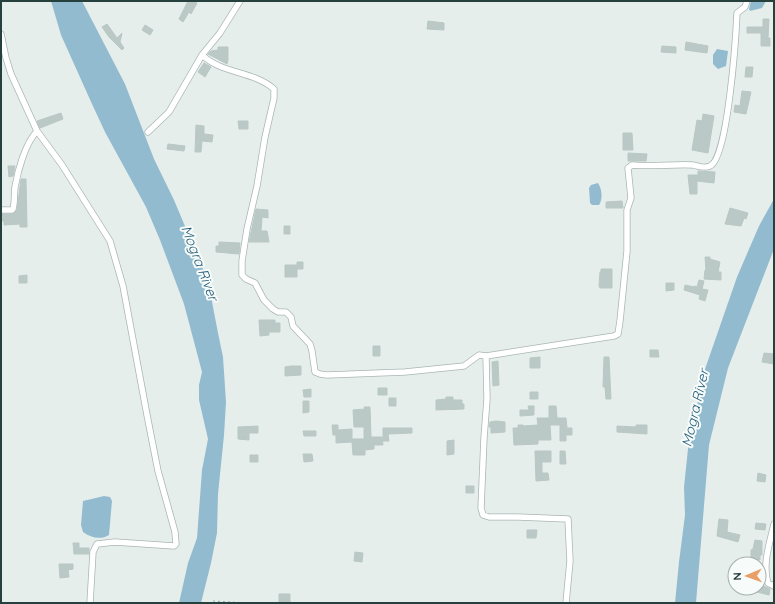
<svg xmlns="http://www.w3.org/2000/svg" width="775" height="604" font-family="Quicksand,sans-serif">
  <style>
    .water { fill: #92bbcf }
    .building { fill: #bbc9c6; stroke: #b9c8c4 }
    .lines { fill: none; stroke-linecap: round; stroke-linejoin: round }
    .street-casing { stroke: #a9b6b4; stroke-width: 7 }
    .path { stroke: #89b0aa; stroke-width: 1; stroke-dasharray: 2 3; stroke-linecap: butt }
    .street { stroke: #fff; stroke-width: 5.5 }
    .labels { text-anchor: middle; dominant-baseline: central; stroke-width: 4; stroke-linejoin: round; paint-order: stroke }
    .water-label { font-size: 14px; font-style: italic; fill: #225c79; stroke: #f7fbf9 }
  </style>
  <rect width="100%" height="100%" fill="#e6eeec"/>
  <path class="water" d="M 51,1 L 82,1 L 125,84 L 154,159 L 174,200 L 208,281 L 218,333 L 223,357 L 226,402 L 224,435 L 218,494 L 217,533 L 211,563 L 201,603 L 179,603 L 188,563 L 197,538 L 202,470 L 208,439 L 199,400 L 199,385 L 202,372 L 184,304 L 160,240 L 146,207 L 105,132 L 92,104 L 61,35 Z
    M 751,1 L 766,1 L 762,8 L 750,11 L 749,9 Z
    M 717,49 L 728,51 L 726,66 L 718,69 L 713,64 L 713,55 Z
    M 598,183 C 602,189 603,199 599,205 L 592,205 L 590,203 L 589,188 L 591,185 Z
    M 774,199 L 774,249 L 728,368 L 709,445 L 696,603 L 675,603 L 679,562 L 685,515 L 684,487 L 688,449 L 704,372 L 737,277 L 759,226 Z
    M 104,496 L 110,497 L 112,501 L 109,535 C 101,540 91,538 83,532 L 81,525 L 83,501 Z"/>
  <path class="building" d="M 188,1 L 193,1 L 197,3 L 191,14 L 189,12 L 183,22 L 179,19 Z
    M 763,19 L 769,19 L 768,38 L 770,38 L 770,46 L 761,46 L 761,33 L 747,33 L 747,27 L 763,27 Z
    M 428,21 L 444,23 L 444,30 L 427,29 Z
    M 107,24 L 117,38 L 122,33 L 120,42 L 124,48 L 122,50 L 109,37 L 102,27 Z
    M 145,25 L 153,30 L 150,35 L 142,30 Z
    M 686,42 L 708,46 L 707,53 L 685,50 Z
    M 662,46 L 676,47 L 676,53 L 661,52 Z
    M 218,47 L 228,47 L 228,60 L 227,64 L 208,54 L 211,51 L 218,50 Z
    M 204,63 L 211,67 L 205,77 L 198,72 Z
    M 746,67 L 753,67 L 752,77 L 745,77 Z
    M 742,91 L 751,92 L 746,114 L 734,112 L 735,105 L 740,106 Z
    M 61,113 L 63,119 L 40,128 L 37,121 Z
    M 703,114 L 714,116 L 708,153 L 692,150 L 697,120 L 702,121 Z
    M 238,121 L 248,121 L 248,129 L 239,129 Z
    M 196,125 L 204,126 L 204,134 L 213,135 L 212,142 L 202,141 L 201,152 L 195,152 Z
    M 623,133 L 632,133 L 633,150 L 623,150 Z
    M 168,144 L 185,146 L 184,151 L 167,149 Z
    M 628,153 L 647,154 L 646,161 L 628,161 Z
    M 8,166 L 15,166 L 13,176 L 9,177 Z
    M 698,171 L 715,172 L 714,183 L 697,181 L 697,194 L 690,194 L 688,175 L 698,175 Z
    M 21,179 L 26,179 L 27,227 L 20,227 L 20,224 L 4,225 L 4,221 L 1,221 L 1,214 L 13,214 L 17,210 Z
    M 622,201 L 623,208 L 606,208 L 606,202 Z
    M 730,208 L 748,213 L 746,219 L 744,218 L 741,226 L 725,224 Z
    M 256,209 L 268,210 L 268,218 L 262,217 L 261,231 L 267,231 L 269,242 L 249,242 Z
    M 284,226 L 290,226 L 290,234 L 284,234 Z
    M 219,242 L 240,243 L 239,254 L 216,252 L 216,246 L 219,246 Z
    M 705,257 L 710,257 L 710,259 L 720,262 L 718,272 L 721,272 L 721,280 L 704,279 L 705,270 L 706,271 Z
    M 297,262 L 303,262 L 303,269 L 297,269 L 297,277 L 285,277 L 285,265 L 297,265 Z
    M 601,269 L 612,269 L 612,288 L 600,288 L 599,286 L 600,272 L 601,272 Z
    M 27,275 L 27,283 L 19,283 L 19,276 Z
    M 699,280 L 704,281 L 702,289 L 708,290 L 705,301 L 699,299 L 700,295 L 684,290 L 685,285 L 694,287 L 694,286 L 697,287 Z
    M 666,283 L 674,283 L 674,290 L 666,291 Z
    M 259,320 L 275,320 L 275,323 L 280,323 L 280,332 L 269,332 L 269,335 L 260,336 Z
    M 373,346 L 380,346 L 380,356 L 373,356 Z
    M 650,350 L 658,350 L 659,357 L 650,357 Z
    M 764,353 L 774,354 L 774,364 L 762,362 Z
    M 540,357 L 540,368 L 530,368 L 530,358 Z
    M 604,357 L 609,357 L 611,399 L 606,399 L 605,387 L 603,387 Z
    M 498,361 L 499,385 L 493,386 L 492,362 Z
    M 291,366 L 301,366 L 301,375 L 285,376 L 285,367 Z
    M 378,388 L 387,388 L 387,395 L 378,395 Z
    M 311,389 L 311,397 L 304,397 L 303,390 Z
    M 530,392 L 538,392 L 538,399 L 530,399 Z
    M 446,397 L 453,397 L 453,400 L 462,400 L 462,404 L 464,404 L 464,409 L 436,410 L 436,400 L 446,399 Z
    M 389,398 L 396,398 L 396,406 L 389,406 Z
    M 303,401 L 309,401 L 309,412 L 303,413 Z
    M 528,406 L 534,406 L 534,415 L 520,416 L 520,410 L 529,410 Z
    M 549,406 L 556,406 L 557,418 L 566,418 L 567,428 L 572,428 L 572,435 L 566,435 L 566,441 L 560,441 L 560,425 L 550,425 L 551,440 L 538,440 L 538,444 L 514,445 L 513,428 L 518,428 L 518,425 L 523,425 L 523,426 L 538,425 L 537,418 L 549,418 Z
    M 364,407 L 370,407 L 371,437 L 382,437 L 383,445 L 374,445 L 374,449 L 365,450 L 365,455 L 353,455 L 352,442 L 336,443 L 336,435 L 333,435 L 332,425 L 338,425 L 338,430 L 352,429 L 352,439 L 364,439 L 364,427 L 354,427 L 353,410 L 365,409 Z
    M 496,421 L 505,422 L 505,432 L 491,433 L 491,427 L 489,427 L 490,422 Z
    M 636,425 L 647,425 L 647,434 L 617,432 L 617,426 L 636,427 Z
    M 258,426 L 258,433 L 249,433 L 249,440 L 238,439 L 238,427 Z
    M 383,428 L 412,428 L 412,433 L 388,434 L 389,441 L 383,441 Z
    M 303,431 L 316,431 L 316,436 L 304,436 Z
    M 454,440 L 454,454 L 447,455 L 447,441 Z
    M 535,451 L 551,451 L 551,462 L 542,462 L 542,473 L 548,473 L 549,480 L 536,481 Z
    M 560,451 L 565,451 L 566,464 L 560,464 Z
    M 303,454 L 312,454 L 313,461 L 304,462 Z
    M 250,455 L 258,455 L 258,462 L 250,462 Z
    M 758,473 L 766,475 L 765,482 L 757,481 Z
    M 466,486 L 474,486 L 474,493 L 466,493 Z
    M 719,519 L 728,520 L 727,532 L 740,535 L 738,542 L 717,536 Z
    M 756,523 L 766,524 L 765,530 L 755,529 Z
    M 527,530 L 537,530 L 536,538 L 527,538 Z
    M 755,540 L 762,541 L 762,555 L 760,555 L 760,560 L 751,560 L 751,550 L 753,549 Z
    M 73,543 L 79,543 L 79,548 L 89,548 L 89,554 L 74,554 Z
    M 355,552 L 363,553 L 362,562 L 354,561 Z
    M 59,564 L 73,564 L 73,569 L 68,570 L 69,577 L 60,578 Z
    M 759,584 L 770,589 L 769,595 L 757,592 Z
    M 279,594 L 290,594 L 290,603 L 279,603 Z"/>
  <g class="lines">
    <defs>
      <path id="street" d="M 1,34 L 6,58 L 11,74 L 37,131 L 62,165 L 110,241 L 123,286 L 147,415 L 158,471 L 175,532 L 176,544 L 174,546 L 115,542 L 97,544 L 93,552 L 90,603
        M 202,55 C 222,74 254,71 274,89 L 274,98 L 265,137 L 257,186 L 247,229 L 242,261 L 242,275 L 246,279 L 255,283 L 264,300 L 273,309 L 278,312 L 286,312 L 291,317 L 293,326 L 310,344 L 312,351 L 315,372 L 320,374 L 327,375 L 405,372 L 464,366 L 479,355 L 486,356 L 614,336 L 618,334 L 620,321 L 627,251 L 627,210 L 631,198 L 628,168 L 632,165 C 652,167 672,164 693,165 C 699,166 704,169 710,166 C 728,159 736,35 737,13 L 745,7 L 747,1
        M 148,132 L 169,112 L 202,55 L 220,33 L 240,1
        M 1,210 L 12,210 L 13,209 C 15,202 14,194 15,187 C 18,170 25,144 37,131
        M 486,356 L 487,399 L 484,438 L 481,508 L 483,515 L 489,517 L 518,517 L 568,519 L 570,561 L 566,603
        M 774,524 C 770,542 762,565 768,583 L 774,586"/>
    </defs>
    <use href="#street" class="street-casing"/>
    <path class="path" d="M 213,601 L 250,603"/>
    <use href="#street" class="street"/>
  </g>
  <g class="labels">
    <g class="water-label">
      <text transform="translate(200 263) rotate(69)">Mogra River</text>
      <text transform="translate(695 408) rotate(-77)">Mogra River</text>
    </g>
  </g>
  <rect width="775" height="604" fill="none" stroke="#26403d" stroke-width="4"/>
  <g transform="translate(747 576) rotate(268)"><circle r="19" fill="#f7fbf9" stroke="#a3b0ae"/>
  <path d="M0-3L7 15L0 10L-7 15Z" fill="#ea9e68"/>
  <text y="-6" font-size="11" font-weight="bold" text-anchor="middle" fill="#26403d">N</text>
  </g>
</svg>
